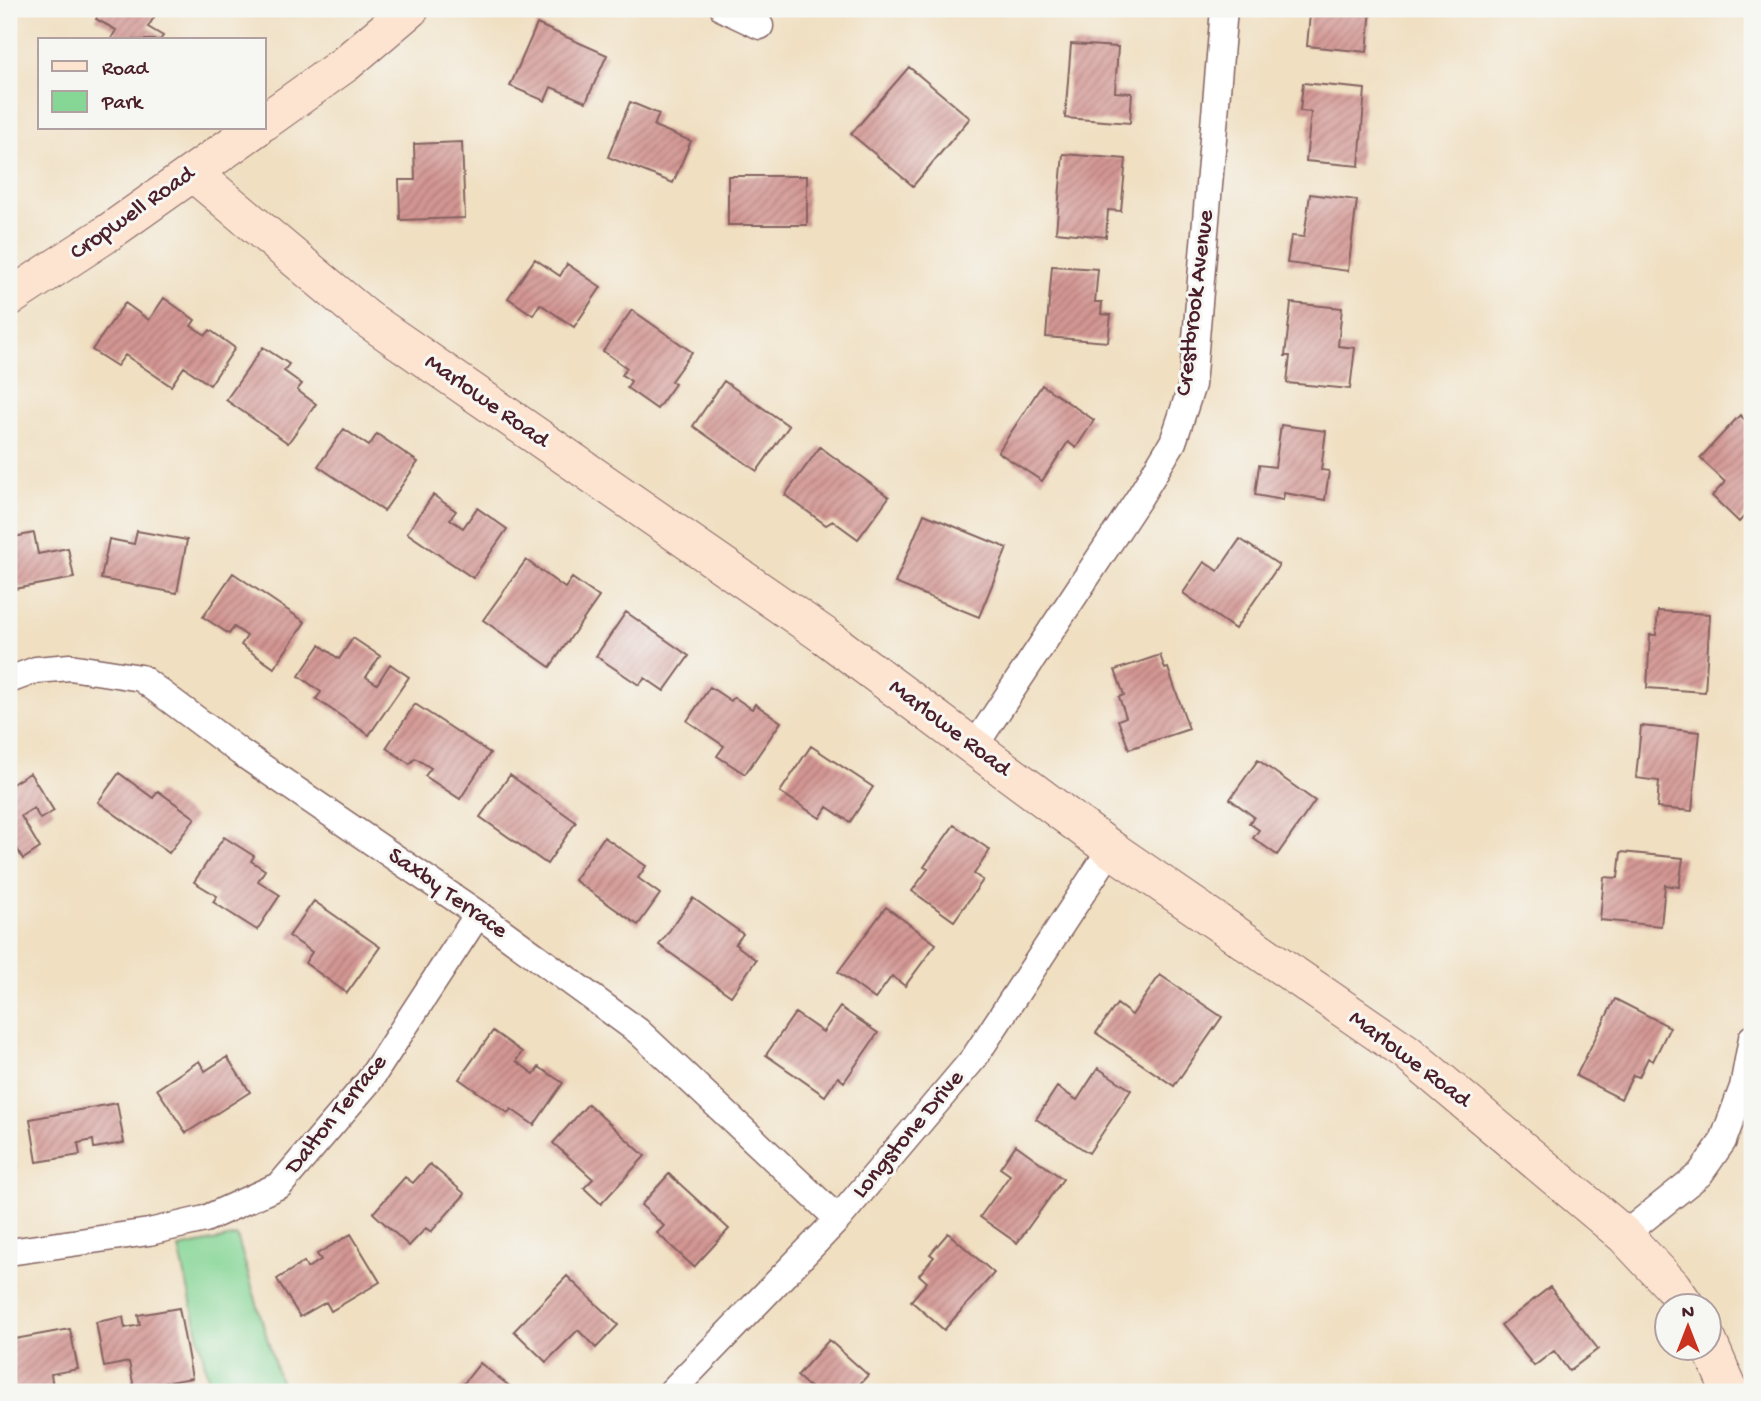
<svg xmlns="http://www.w3.org/2000/svg" width="1761" height="1401" font-family="'Gochi Hand',sans-serif">
  <style>
    .green { fill: #86d696; stroke: #687a60; stroke-width: 2 }
    .building { fill: url(#building-hatch) }
    .lines { fill: none; stroke-linecap: round; stroke-linejoin: round }
    .street-casing { stroke: #846260; stroke-width: 29 }
    .secondary-casing { stroke: #846260; stroke-width: 39 }
    .street { stroke: #fff; stroke-width: 26 }
    .secondary { stroke: #fde4d1; stroke-width: 37 }
    .labels { text-anchor: middle; dominant-baseline: central; stroke-width: 6; stroke-linejoin: round; paint-order: stroke }
    .street-label { font-size: 24px; fill: #4a1f2b; stroke: #f6f6f2 }
  </style>
  <defs>
    <pattern id="building-hatch" width="6" height="6" patternUnits="userSpaceOnUse" patternTransform="scale(1.75)"><rect width="6" height="6" fill="#d39693"/><path d="M-1 1l2-2M0 6l6-6M5 7l2-2" fill="none" stroke="#ad7a78"/></pattern>
  </defs>
  <rect width="100%" height="100%" fill="#f6f6f2"/>
  <filter id="ink" filterUnits="userSpaceOnUse"><feTurbulence type="fractalNoise" baseFrequency=".0143" numOctaves="2"/><feDisplacementMap in="SourceGraphic" scale="14" xChannelSelector="R" yChannelSelector="G"/><feConvolveMatrix kernelMatrix="1 2 1 2 8 2 1 2 1" color-interpolation-filters="sRGB"/></filter>
  <filter id="wash" filterUnits="userSpaceOnUse"><feTurbulence type="fractalNoise" baseFrequency=".00686" numOctaves="4" result="noise"/><feDisplacementMap in="SourceGraphic" scale="28" xChannelSelector="R" yChannelSelector="G"/><feGaussianBlur stdDeviation="1.57" result="paint"/><feColorMatrix in="noise" values="0 0 0 0 0 0 0 0 0 0 0 0 0 0 0 0 0 1.4 0 .05"/><feComposite in="paint" operator="in"/></filter>
  <g filter="url(#wash)">
    <rect width="100%" height="100%" fill="#f0dfc1"/>
    <path class="green" d="M 237,1236 L 283,1392 L 211,1392 L 179,1248 Z"/>
    <g id="blocks">
      <path class="building" d="M 102,9 L 159,9 L 148,27 L 163,36 L 160,40 L 114,40 L 111,39 L 116,30 L 96,19 Z
        M 1327,9 L 1371,9 L 1367,52 L 1307,46 L 1310,14 L 1326,15 Z
        M 537,24 L 607,55 L 586,102 L 551,87 L 545,101 L 510,86 Z
        M 1071,44 L 1118,47 L 1115,92 L 1132,93 L 1130,123 L 1065,118 Z
        M 909,67 L 970,118 L 913,186 L 851,134 Z
        M 1303,83 L 1365,89 L 1359,166 L 1306,161 L 1311,112 L 1300,111 Z
        M 630,102 L 659,114 L 654,126 L 691,141 L 673,183 L 608,157 Z
        M 462,142 L 465,218 L 400,220 L 399,180 L 415,180 L 414,144 Z
        M 1063,154 L 1126,159 L 1121,211 L 1108,210 L 1106,237 L 1056,232 Z
        M 728,176 L 807,176 L 807,225 L 728,225 Z
        M 1310,194 L 1357,200 L 1348,271 L 1287,263 L 1291,236 L 1304,237 Z
        M 535,259 L 560,276 L 567,264 L 601,287 L 574,327 L 540,304 L 533,315 L 508,298 Z
        M 1052,266 L 1098,269 L 1095,302 L 1102,302 L 1101,314 L 1111,315 L 1108,342 L 1046,337 Z
        M 164,298 L 195,320 L 191,326 L 206,335 L 210,330 L 235,348 L 210,385 L 184,367 L 171,386 L 125,355 L 117,366 L 92,350 L 125,303 L 149,320 Z
        M 1291,303 L 1342,308 L 1338,346 L 1355,348 L 1350,389 L 1287,383 L 1290,356 L 1285,356 Z
        M 632,310 L 692,352 L 671,381 L 675,384 L 657,409 L 627,388 L 631,381 L 622,375 L 627,368 L 603,351 Z
        M 263,347 L 289,364 L 284,371 L 302,384 L 297,390 L 316,404 L 288,443 L 226,400 Z
        M 724,381 L 789,426 L 757,471 L 693,426 Z
        M 1042,385 L 1094,420 L 1076,448 L 1068,442 L 1042,481 L 998,452 Z
        M 1740,415 L 1752,427 L 1752,508 L 1739,522 L 1712,496 L 1725,482 L 1700,458 Z
        M 1281,425 L 1326,431 L 1321,470 L 1329,471 L 1325,500 L 1284,493 L 1283,500 L 1255,495 L 1259,465 L 1275,467 Z
        M 344,429 L 369,446 L 377,434 L 418,462 L 384,511 L 318,466 Z
        M 820,447 L 889,497 L 858,539 L 833,521 L 826,525 L 785,495 Z
        M 433,495 L 456,511 L 450,519 L 463,528 L 477,508 L 507,529 L 473,578 L 407,533 Z
        M 924,514 L 1007,548 L 979,617 L 895,583 Z
        M 137,531 L 187,540 L 177,593 L 101,579 L 109,539 L 134,544 Z
        M 34,533 L 38,554 L 68,548 L 74,578 L 9,590 L 9,538 Z
        M 1240,539 L 1279,565 L 1235,629 L 1183,593 L 1204,562 L 1218,571 Z
        M 526,560 L 565,588 L 572,578 L 599,597 L 550,667 L 483,620 Z
        M 233,573 L 305,622 L 274,668 L 241,645 L 247,636 L 234,627 L 229,634 L 203,617 Z
        M 1658,611 L 1710,614 L 1705,692 L 1647,688 L 1650,635 L 1656,635 Z
        M 626,612 L 689,656 L 664,691 L 645,678 L 639,685 L 596,656 Z
        M 353,638 L 380,656 L 366,677 L 377,684 L 390,664 L 409,677 L 369,735 L 316,699 L 321,692 L 299,676 L 320,645 L 339,659 Z
        M 1160,655 L 1165,669 L 1168,668 L 1189,729 L 1129,749 L 1118,720 L 1126,717 L 1119,697 L 1124,695 L 1115,670 Z
        M 710,687 L 731,701 L 734,697 L 752,709 L 755,704 L 781,722 L 745,774 L 717,756 L 724,746 L 687,721 Z
        M 415,704 L 490,753 L 460,799 L 425,776 L 431,768 L 415,758 L 410,764 L 386,748 Z
        M 1641,726 L 1700,732 L 1692,811 L 1657,808 L 1659,781 L 1636,778 Z
        M 811,746 L 873,787 L 850,822 L 827,807 L 820,818 L 780,792 Z
        M 1258,760 L 1315,801 L 1277,855 L 1253,838 L 1259,830 L 1249,823 L 1254,817 L 1230,799 Z
        M 30,773 L 54,811 L 40,819 L 34,808 L 21,816 L 40,848 L 23,859 L 12,840 L 9,841 L 9,786 Z
        M 119,773 L 153,798 L 158,791 L 195,818 L 169,853 L 98,802 Z
        M 510,775 L 576,822 L 547,864 L 480,817 Z
        M 954,825 L 990,850 L 974,874 L 983,880 L 954,921 L 912,891 L 928,869 L 924,867 Z
        M 224,837 L 254,856 L 251,861 L 265,870 L 258,881 L 280,895 L 257,930 L 213,902 L 217,896 L 194,882 Z
        M 604,837 L 646,866 L 638,878 L 660,894 L 638,925 L 574,880 Z
        M 1621,852 L 1683,858 L 1679,887 L 1665,885 L 1661,926 L 1600,920 L 1604,877 L 1618,878 Z
        M 693,898 L 743,934 L 735,944 L 756,960 L 731,996 L 659,945 Z
        M 314,901 L 380,947 L 347,993 L 305,963 L 312,952 L 289,936 Z
        M 886,907 L 936,944 L 905,986 L 892,976 L 875,999 L 838,972 Z
        M 1160,975 L 1222,1017 L 1174,1086 L 1096,1033 L 1117,1004 L 1132,1015 Z
        M 1615,999 L 1670,1027 L 1653,1061 L 1648,1058 L 1639,1077 L 1633,1075 L 1621,1099 L 1576,1076 Z
        M 840,1007 L 878,1033 L 844,1082 L 838,1077 L 825,1096 L 766,1055 L 795,1013 L 823,1032 Z
        M 493,1031 L 522,1052 L 516,1061 L 534,1074 L 539,1067 L 563,1083 L 534,1125 L 511,1109 L 508,1113 L 459,1079 Z
        M 227,1057 L 250,1092 L 186,1133 L 157,1089 L 199,1061 L 205,1071 Z
        M 1098,1068 L 1131,1090 L 1089,1153 L 1036,1119 L 1057,1087 L 1077,1100 Z
        M 117,1103 L 124,1143 L 94,1148 L 93,1140 L 78,1143 L 80,1155 L 37,1162 L 30,1119 Z
        M 588,1104 L 645,1156 L 601,1204 L 584,1188 L 593,1179 L 553,1143 Z
        M 9,1132 L 10,1132 L 17,1169 L 9,1170 Z
        M 1016,1145 L 1063,1179 L 1017,1243 L 980,1217 L 1010,1175 L 1000,1168 Z
        M 430,1164 L 465,1194 L 431,1232 L 426,1228 L 409,1246 L 373,1213 L 405,1177 L 413,1183 Z
        M 669,1174 L 729,1229 L 694,1267 L 657,1233 L 664,1226 L 641,1205 Z
        M 948,1233 L 994,1273 L 944,1330 L 911,1301 L 927,1282 L 919,1275 L 934,1257 L 930,1254 Z
        M 351,1234 L 380,1282 L 331,1311 L 326,1302 L 300,1317 L 277,1279 L 304,1262 L 307,1268 L 321,1260 L 317,1254 Z
        M 567,1276 L 618,1325 L 596,1348 L 578,1330 L 546,1362 L 514,1331 Z
        M 1550,1287 L 1598,1349 L 1569,1371 L 1554,1351 L 1534,1366 L 1501,1325 Z
        M 179,1308 L 192,1378 L 134,1388 L 129,1362 L 104,1367 L 96,1322 L 123,1317 L 125,1328 L 140,1325 L 138,1315 Z
        M 70,1329 L 78,1369 L 51,1374 L 53,1388 L 29,1392 L 9,1392 L 9,1340 Z
        M 829,1340 L 868,1375 L 858,1386 L 864,1392 L 815,1392 L 797,1376 Z
        M 480,1363 L 517,1392 L 457,1392 Z"/>
    </g>
  </g>
  <g filter="url(#ink)">
    <use href="#blocks" fill-opacity="0" stroke="#846260" stroke-width="2"/>
    <g class="lines">
      <defs>
        <path id="street" d="M 724,9 L 760,26
          M 9,680 L 36,670 L 70,667 L 141,678 L 240,752 L 478,914 L 638,1031 L 838,1219
          M 974,747 L 1139,498 L 1173,442 L 1192,385 L 1224,9
          M 1624,1235 L 1700,1174 L 1723,1141 L 1743,1087 L 1752,1038
          M 9,1252 L 149,1232 L 205,1219 L 280,1185 L 369,1081 L 478,914
          M 671,1392 L 838,1219 L 974,1058 L 1111,849"/>
        <path id="secondary" d="M 264,122 L 345,64 L 410,9
          M 193,173 L 366,318 L 825,636 L 1111,849 L 1406,1052 L 1624,1235 L 1672,1286 L 1686,1306
          M 9,298 L 105,235 L 256,128
          M 1708,1341 L 1730,1392"/>
      </defs>
      <use href="#street" class="street-casing"/>
      <use href="#secondary" class="secondary-casing"/>
      <use href="#street" class="street"/>
      <use href="#secondary" class="secondary"/>
    </g>
  </g>
  <g class="labels">
    <g class="street-label">
      <text transform="translate(133 214) rotate(-35)">Cropwell Road</text>
      <text transform="translate(1196 303) rotate(-83)">Crestbrook Avenue</text>
      <text transform="translate(486 402) rotate(35)">Marlowe Road</text>
      <text transform="translate(949 729) rotate(37)">Marlowe Road</text>
      <text transform="translate(447 894) rotate(35)">Saxby Terrace</text>
      <text transform="translate(1409 1060) rotate(37)">Marlowe Road</text>
      <text transform="translate(337 1115) rotate(-51)">Dalton Terrace</text>
      <text transform="translate(909 1135) rotate(-50)">Longstone Drive</text>
    </g>
  </g>
  <rect width="1761" height="1401" fill="none" stroke="#f6f6f2" stroke-width="35"/>
  <rect x="38" y="38" width="228" height="91" fill="#f6f6f2" stroke="#b1a0a2" stroke-width="2"/>
  <rect x="52" y="61" width="35" height="10" fill="#fde4d1" stroke="#b1a0a2" stroke-width="2"/>
  <text x="102" y="74" font-size="21" fill="#4a1f2b">Road</text>
  <rect x="52" y="91" width="35" height="21" fill="#86d696" stroke="#b1a0a2" stroke-width="2"/>
  <text x="102" y="108" font-size="21" fill="#4a1f2b">Park</text>
  <g transform="translate(1688 1327)"><circle r="33" fill="#f6f6f2" stroke="#b1a0a2" stroke-width="2"/>
  <path d="M0-5L12 26L0 18L-12 26Z" fill="#c8321e"/>
  <text y="-10" font-size="19" font-weight="bold" text-anchor="middle" fill="#4a1f2b">N</text>
  </g>
</svg>
